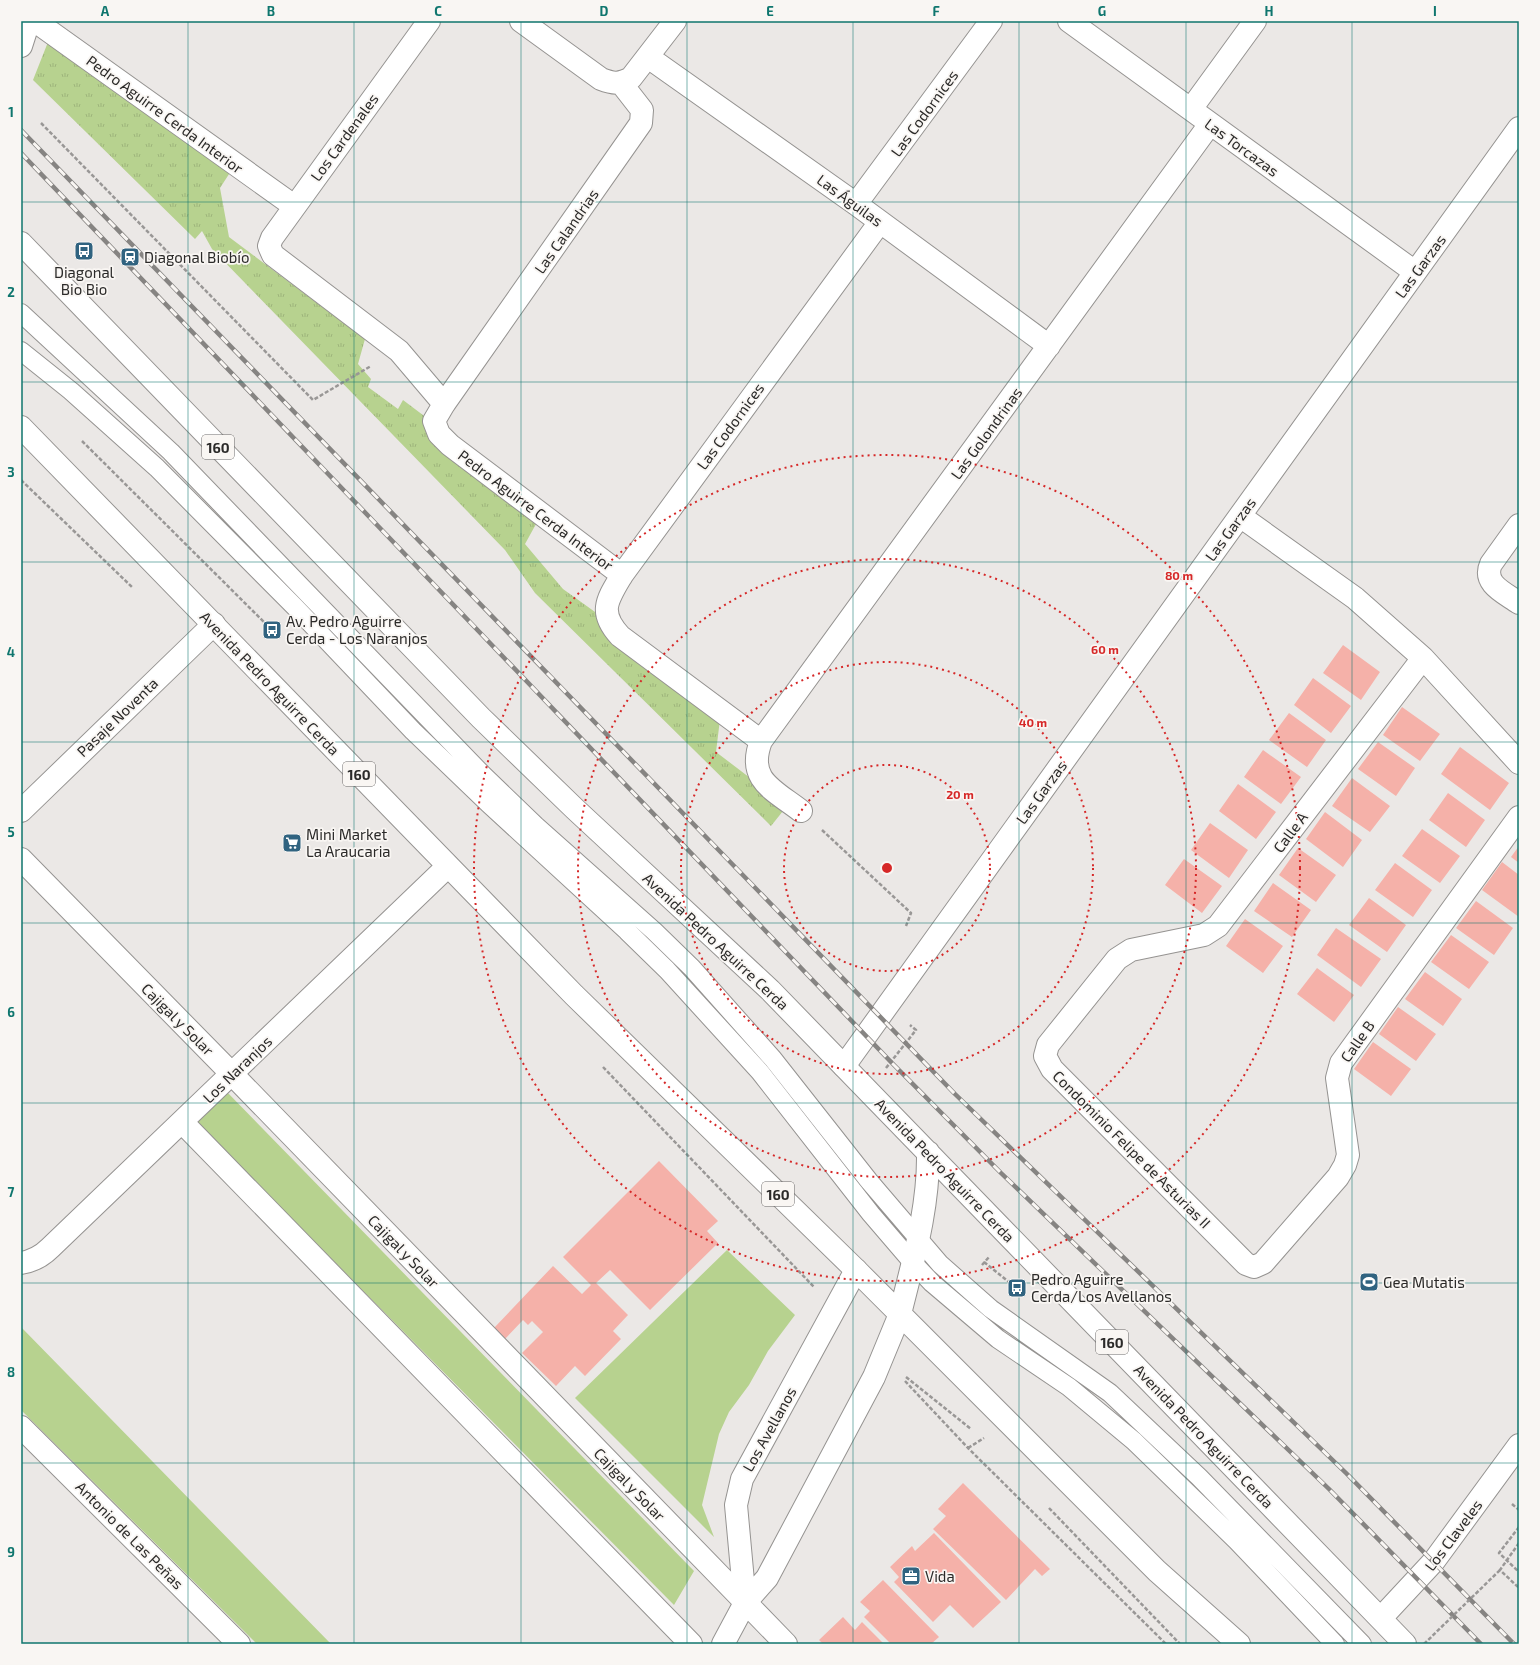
<svg xmlns="http://www.w3.org/2000/svg" width="1540" height="1665" font-family="'Exo 2',sans-serif">
  <style>
    .grass { fill: url(#grass-tufts) }
    .park { fill: #b7d28f }
    .building { fill: #f5b1a9 }
    .lines { fill: none; stroke-linecap: round; stroke-linejoin: round }
    .service-casing { stroke: #959391; stroke-width: 20 }
    .minor-casing { stroke: #959391; stroke-width: 24 }
    .tertiary-casing { stroke: #959391; stroke-width: 24 }
    .secondary-casing { stroke: #959391; stroke-width: 24 }
    .trunk-casing { stroke: #959391; stroke-width: 24 }
    .path { stroke: #999796; stroke-width: 2.5; stroke-dasharray: 4 2; stroke-linecap: butt }
    .service { stroke: #fff; stroke-width: 18 }
    .minor { stroke: #fff; stroke-width: 22 }
    .tertiary { stroke: #fff; stroke-width: 22 }
    .secondary { stroke: #fff; stroke-width: 22 }
    .trunk { stroke: #fff; stroke-width: 22 }
    .rail-casing { stroke: #868482; stroke-width: 4.5 }
    .rail { stroke: #f9f6f3; stroke-width: 3; stroke-dasharray: 9; stroke-linecap: butt }
    .path-bridge { stroke: #999796; stroke-width: 2.5; stroke-dasharray: 4 2; stroke-linecap: butt }
    .grid { fill: none; stroke: #0f766e; stroke-width: 1; stroke-opacity: 0.55 }
    .ring { fill: none; stroke: #d62828; stroke-width: 2; stroke-dasharray: 2 4 }
    .labels { text-anchor: middle; dominant-baseline: central; stroke-width: 3.5; stroke-linejoin: round; paint-order: stroke }
    .shield { fill: #f9f6f3; stroke: #696766; stroke-width: 1 }
    .shield-label { font-size: 14px; font-weight: bold; fill: #2b2a29 }
    .street-label { font-size: 15px; fill: #2b2a29; stroke: #f9f6f3 }
    .poi-label { font-size: 15px; fill: #2b2a29; stroke: #f9f6f3; text-anchor: start }
    .centre { fill: #d62828; stroke: #f9f6f3; stroke-width: 2 }
    .ring-label { font-size: 12px; text-anchor: middle; font-weight: bold; fill: #d62828; stroke: #f9f6f3; stroke-width: 3.5; stroke-linejoin: round; paint-order: stroke }
    .neatline { fill: none; stroke: #0f766e; stroke-width: 1.5 }
    .grid-label { font-size: 13px; text-anchor: middle; font-weight: bold; fill: #0f766e }
  </style>
  <defs>
    <pattern id="grass-tufts" width="24" height="20" patternUnits="userSpaceOnUse"><rect width="24" height="20" fill="#b7d28f"/><path d="M3 7l-1-3M5 7V3M7 7l1-3M15 17l-1-3M17 17v-4M19 17l1-3" fill="none" stroke="#9eb47b"/></pattern>
  </defs>
  <rect width="100%" height="100%" fill="#ebe8e6"/>
  <path class="grass" d="M 48,42 L 231,171 L 220,188 L 229,237 L 365,339 L 358,364 L 371,379 L 368,387 L 398,409 L 403,400 L 529,495 L 541,515 L 525,544 L 563,589 L 722,703 L 716,752 L 787,806 L 771,826 L 535,593 L 505,550 L 212,249 L 202,231 L 195,239 L 33,80 Z"/>
  <path class="park" d="M 227,1092 L 694,1571 L 674,1605 L 195,1121 Z
    M 727,1250 L 795,1315 L 768,1351 L 749,1385 L 729,1412 L 719,1434 L 702,1505 L 714,1537 L 575,1398 Z
    M 21,1327 L 331,1644 L 257,1644 L 21,1410 Z"/>
  <path class="building" d="M 1343,645 L 1380,672 L 1361,700 L 1323,673 Z
    M 1313,678 L 1351,706 L 1331,733 L 1294,705 Z
    M 1402,707 L 1440,734 L 1420,761 L 1383,735 Z
    M 1289,713 L 1326,740 L 1307,767 L 1269,740 Z
    M 1378,742 L 1415,768 L 1396,796 L 1358,769 Z
    M 1460,747 L 1509,783 L 1490,810 L 1441,774 Z
    M 1263,750 L 1301,777 L 1281,804 L 1244,777 Z
    M 1352,778 L 1390,806 L 1370,832 L 1332,806 Z
    M 1238,784 L 1276,812 L 1256,839 L 1219,811 Z
    M 1448,793 L 1485,820 L 1466,847 L 1429,820 Z
    M 1325,812 L 1362,840 L 1343,867 L 1306,839 Z
    M 1210,823 L 1248,850 L 1229,878 L 1191,850 Z
    M 1422,829 L 1460,856 L 1440,883 L 1402,856 Z
    M 1519,846 L 1519,863 L 1511,857 Z
    M 1298,848 L 1336,875 L 1316,902 L 1279,875 Z
    M 1184,859 L 1222,886 L 1202,913 L 1165,885 Z
    M 1502,862 L 1519,875 L 1519,917 L 1482,890 Z
    M 1395,863 L 1432,890 L 1413,917 L 1375,890 Z
    M 1273,883 L 1311,910 L 1292,937 L 1254,911 Z
    M 1369,898 L 1406,925 L 1387,952 L 1349,925 Z
    M 1476,901 L 1513,928 L 1494,955 L 1456,928 Z
    M 1245,919 L 1283,946 L 1263,973 L 1226,946 Z
    M 1336,928 L 1381,959 L 1361,987 L 1317,955 Z
    M 1451,935 L 1489,962 L 1469,989 L 1431,962 Z
    M 1317,968 L 1354,995 L 1334,1022 L 1297,994 Z
    M 1425,972 L 1462,999 L 1443,1026 L 1405,999 Z
    M 1398,1007 L 1436,1034 L 1416,1061 L 1379,1034 Z
    M 1373,1042 L 1411,1069 L 1391,1096 L 1354,1069 Z
    M 659,1161 L 718,1221 L 707,1231 L 718,1243 L 650,1310 L 610,1270 L 596,1283 L 628,1315 L 613,1331 L 621,1339 L 585,1376 L 575,1366 L 556,1386 L 522,1353 L 543,1332 L 532,1321 L 528,1325 L 523,1320 L 505,1339 L 494,1328 L 553,1266 L 582,1294 L 591,1285 L 563,1257 Z
    M 963,1483 L 1050,1569 L 1042,1576 L 1035,1569 L 1006,1600 L 933,1529 L 946,1516 L 938,1509 Z
    M 934,1533 L 1001,1602 L 973,1628 L 950,1605 L 933,1622 L 894,1582 L 899,1577 L 890,1567 L 912,1546 L 915,1551 Z
    M 883,1580 L 939,1637 L 931,1644 L 891,1644 L 864,1617 L 870,1611 L 860,1602 Z
    M 843,1617 L 855,1630 L 862,1622 L 884,1644 L 823,1644 L 819,1640 Z"/>
  <g class="lines">
    <defs>
      <path id="service" d="M 21,313 L 171,452 L 482,774 L 536,826 L 654,931 L 692,968 L 773,1059 L 869,1181 L 940,1264 L 991,1309 L 1110,1393 L 1199,1477 L 1362,1644
        M 21,351 L 71,391 L 157,468 L 295,607 L 413,731 L 489,804 L 627,931 L 667,970 L 760,1072 L 871,1214 L 913,1263 L 932,1283 L 998,1339 L 1069,1387 L 1134,1441 L 1237,1541 L 1335,1644"/>
      <path id="minor" d="M 35,21 L 294,206
        M 429,21 L 272,238 L 269,246 L 273,255 L 399,351 L 444,404
        M 521,21 L 601,79 C 614,84 619,84 631,78 L 675,21
        M 1069,21 L 1415,272
        M 648,57 L 856,204 L 1049,346
        M 621,83 L 642,110 L 641,123 L 444,404 L 434,421 L 439,434 L 450,445 L 622,575
        M 1191,109 L 1255,21
        M 856,204 L 991,21
        M 1240,516 L 1355,598 L 1423,658 L 1519,763
        M 1519,525 L 1491,564 C 1482,584 1505,593 1519,603
        M 1423,658 L 1218,926 L 1204,935 L 1131,950 L 1117,959 L 1048,1045 L 1045,1056 L 1052,1069 L 1246,1264 L 1254,1267 L 1263,1263 L 1338,1177 L 1345,1165 L 1348,1155 L 1337,1078 L 1341,1063 L 1519,817
        M 761,741 L 1210,124
        M 21,811 L 214,624
        M 801,811 C 774,790 746,780 761,741 L 620,636 C 598,612 607,600 622,575 L 880,222
        M 21,859 L 232,1074 L 786,1644
        M 844,1066 L 1519,128
        M 182,1122 L 691,1644
        M 21,1263 C 33,1261 41,1257 50,1248 L 448,866
        M 21,1427 L 239,1644"/>
      <path id="tertiary" d="M 745,1603 L 736,1505 L 742,1479 L 856,1270
        M 1381,1618 L 1434,1561 L 1519,1445
        M 723,1644 L 745,1603 L 767,1578 L 874,1377 L 900,1314"/>
      <path id="secondary" d="M 21,46 L 29,21"/>
      <path id="trunk" d="M 21,243 L 481,718 L 575,809 L 770,990 L 1405,1644
        M 21,427 L 574,995 L 856,1270 L 1157,1571 L 1239,1644
        M 900,1314 C 913,1261 929,1208 928,1152"/>
    </defs>
    <use href="#service" class="service-casing"/>
    <use href="#minor" class="minor-casing"/>
    <use href="#tertiary" class="tertiary-casing"/>
    <use href="#secondary" class="secondary-casing"/>
    <use href="#trunk" class="trunk-casing"/>
    <path class="path" d="M 41,123 L 313,400 L 371,366
      M 82,441 L 272,630 L 276,626
      M 21,480 L 133,588
      M 822,830 L 911,913 L 906,926
      M 603,1067 L 814,1287
      M 886,1068 L 916,1030 L 910,1025
      M 984,1262 L 1015,1287
      M 982,1265 L 989,1257
      M 906,1377 L 971,1429
      M 905,1381 L 968,1448 L 1166,1644
      M 968,1448 L 984,1438
      M 1512,1504 L 1519,1510
      M 1049,1508 L 1180,1644
      M 1519,1527 L 1499,1553 L 1519,1572
      M 1519,1543 L 1500,1570 L 1519,1588"/>
    <use href="#service" class="service"/>
    <use href="#minor" class="minor"/>
    <use href="#tertiary" class="tertiary"/>
    <use href="#secondary" class="secondary"/>
    <use href="#trunk" class="trunk"/>
    <defs>
      <path id="rail" d="M 21,130 L 955,1094 L 1346,1473 L 1514,1644
        M 21,153 L 891,1062 L 1001,1173 L 1329,1489 L 1481,1644"/>
    </defs>
    <use href="#rail" class="rail-casing"/>
    <use href="#rail" class="rail"/>
    <path class="path-bridge" d="M 1424,1644 L 1500,1570"/>
  </g>
  <path class="grid" d="M 188,21 L 188,1644M 354,21 L 354,1644M 521,21 L 521,1644M 687,21 L 687,1644M 853,21 L 853,1644M 1019,21 L 1019,1644M 1186,21 L 1186,1644M 1352,21 L 1352,1644M 21,202 L 1519,202M 21,382 L 1519,382M 21,562 L 1519,562M 21,742 L 1519,742M 21,923 L 1519,923M 21,1103 L 1519,1103M 21,1283 L 1519,1283M 21,1463 L 1519,1463"/>
  <g class="ring">
    <circle cx="887" cy="868" r="103"/>
    <circle cx="887" cy="868" r="206"/>
    <circle cx="887" cy="868" r="309"/>
    <circle cx="887" cy="868" r="413"/>
  </g>
  <defs>
    <symbol id="bus-square" viewBox="-11 -11 22 22"><rect x="-9" y="-9" width="18" height="18" rx="4" fill="#306380" stroke="#f9f6f3"/><path d="M-5-6H5V4H4V6H2V4H-2V6H-4V4H-5ZM-3.5-4V0h7V-4ZM-3.5 1.2v1.5H-2V1.2ZM2 1.2v1.5H3.5V1.2Z" fill="#fff"/></symbol>
    <symbol id="station-square" viewBox="-11 -11 22 22"><rect x="-9" y="-9" width="18" height="18" rx="4" fill="#306380" stroke="#f9f6f3"/><path d="M-3-6H3Q5-6 5-4V2Q5 4 3 4L4.5 6H3L1.5 4h-3L-3 6H-4.5L-3 4Q-5 4-5 2V-4Q-5-6-3-6ZM-3.5-4v3h7v-3ZM-3.5 1v1.5H-2V1ZM2 1v1.5H3.5V1Z" fill="#fff"/></symbol>
    <symbol id="supermarket-square" viewBox="-11 -11 22 22"><rect x="-9" y="-9" width="18" height="18" rx="4" fill="#306380" stroke="#f9f6f3"/><path d="M-6-5.5h2.5l.6 2H6L4.5 2H-2.5L-4.4-4H-6ZM-1.5 3.2a1.3 1.3 0 1 0 .1 0ZM3 3.2a1.3 1.3 0 1 0 .1 0Z" fill="#fff"/></symbol>
    <symbol id="stadium-square" viewBox="-11 -11 22 22"><rect x="-9" y="-9" width="18" height="18" rx="4" fill="#306380" stroke="#f9f6f3"/><path d="M0-5a6.5 5 0 1 0 0 10a6.5 5 0 1 0 0-10ZM-3.5-1.8h7v3.6h-7Z" fill="#fff"/></symbol>
    <symbol id="office-square" viewBox="-11 -11 22 22"><rect x="-9" y="-9" width="18" height="18" rx="4" fill="#306380" stroke="#f9f6f3"/><path d="M-6-3h4V-5.5h4V-3h4V5H-6ZM-1-4.5V-3h2v-1.5ZM-6 0V1H6V0Z" fill="#fff"/></symbol>
  </defs>
  <g fill-rule="evenodd">
    <use href="#bus-square" x="73" y="240" width="22" height="22"/>
    <use href="#station-square" x="119" y="246" width="22" height="22"/>
    <use href="#bus-square" x="261" y="619" width="22" height="22"/>
    <use href="#supermarket-square" x="281" y="832" width="22" height="22"/>
    <use href="#stadium-square" x="1358" y="1271" width="22" height="22"/>
    <use href="#bus-square" x="1006" y="1277" width="22" height="22"/>
    <use href="#office-square" x="900" y="1565" width="22" height="22"/>
  </g>
  <g class="labels">
    <g class="shield">
      <rect x="202" y="435" width="32" height="24" rx="3"/>
      <rect x="343" y="762" width="32" height="24" rx="3"/>
      <rect x="762" y="1182" width="32" height="24" rx="3"/>
      <rect x="1096" y="1330" width="32" height="24" rx="3"/>
    </g>
    <g class="shield-label">
      <text x="218" y="447">160</text>
      <text x="359" y="774">160</text>
      <text x="778" y="1194">160</text>
      <text x="1112" y="1342">160</text>
    </g>
    <g class="street-label">
      <text transform="translate(924 113) rotate(-54)">Las Codornices</text>
      <text transform="translate(165 114) rotate(36)">Pedro Aguirre Cerda Interior</text>
      <text transform="translate(344 137) rotate(-54)">Los Cardenales</text>
      <text transform="translate(1242 147) rotate(36)">Las Torcazas</text>
      <text transform="translate(850 200) rotate(36)">Las Águilas</text>
      <text transform="translate(566 231) rotate(-55)">Las Calandrias</text>
      <text transform="translate(1420 266) rotate(-54)">Las Garzas</text>
      <text transform="translate(730 426) rotate(-54)">Las Codornices</text>
      <text transform="translate(986 433) rotate(-54)">Las Golondrinas</text>
      <text transform="translate(536 510) rotate(37)">Pedro Aguirre Cerda Interior</text>
      <text transform="translate(1230 529) rotate(-54)">Las Garzas</text>
      <text transform="translate(270 683) rotate(46)">Avenida Pedro Aguirre Cerda</text>
      <text transform="translate(117 717) rotate(-44)">Pasaje Noventa</text>
      <text transform="translate(1041 792) rotate(-54)">Las Garzas</text>
      <text transform="translate(1290 832) rotate(-53)">Calle A</text>
      <text transform="translate(716 941) rotate(43)">Avenida Pedro Aguirre Cerda</text>
      <text transform="translate(178 1019) rotate(45)">Cajigal y Solar</text>
      <text transform="translate(1357 1041) rotate(-55)">Calle B</text>
      <text transform="translate(237 1069) rotate(-44)">Los Naranjos</text>
      <text transform="translate(1132 1149) rotate(45)">Condominio Felipe de Asturias II</text>
      <text transform="translate(945 1170) rotate(46)">Avenida Pedro Aguirre Cerda</text>
      <text transform="translate(404 1251) rotate(46)">Cajigal y Solar</text>
      <text transform="translate(769 1429) rotate(-61)">Los Avellanos</text>
      <text transform="translate(1204 1436) rotate(46)">Avenida Pedro Aguirre Cerda</text>
      <text transform="translate(630 1484) rotate(46)">Cajigal y Solar</text>
      <text transform="translate(130 1535) rotate(45)">Antonio de Las Peñas</text>
      <text transform="translate(1453 1535) rotate(-53)">Los Claveles</text>
    </g>
    <g class="poi-label">
      <text x="144" y="257">Diagonal Biobío</text>
      <text x="84" y="272" text-anchor="middle">Diagonal<tspan x="84" dy="17">Bio Bio</tspan></text>
      <text x="286" y="621">Av. Pedro Aguirre<tspan x="286" dy="17">Cerda - Los Naranjos</tspan></text>
      <text x="306" y="834">Mini Market<tspan x="306" dy="17">La Araucaria</tspan></text>
      <text x="1031" y="1279">Pedro Aguirre<tspan x="1031" dy="17">Cerda/Los Avellanos</tspan></text>
      <text x="1383" y="1282">Gea Mutatis</text>
      <text x="925" y="1576">Vida</text>
    </g>
  </g>
  <circle cx="887" cy="868" r="6" class="centre"/>
  <g class="ring-label">
    <text x="1179" y="580">80 m</text>
    <text x="1105" y="654">60 m</text>
    <text x="1033" y="727">40 m</text>
    <text x="960" y="799">20 m</text>
  </g>
  <rect width="1540" height="1665" fill="none" stroke="#f9f6f3" stroke-width="44"/>
  <rect x="22" y="22" width="1496" height="1621" class="neatline"/>
  <g class="grid-label">
    <text x="105" y="16">A</text>
    <text x="271" y="16">B</text>
    <text x="438" y="16">C</text>
    <text x="604" y="16">D</text>
    <text x="770" y="16">E</text>
    <text x="936" y="16">F</text>
    <text x="1102" y="16">G</text>
    <text x="1269" y="16">H</text>
    <text x="1435" y="16">I</text>
    <text x="11" y="117">1</text>
    <text x="11" y="297">2</text>
    <text x="11" y="477">3</text>
    <text x="11" y="657">4</text>
    <text x="11" y="837">5</text>
    <text x="11" y="1017">6</text>
    <text x="11" y="1197">7</text>
    <text x="11" y="1377">8</text>
    <text x="11" y="1557">9</text>
  </g>
</svg>
